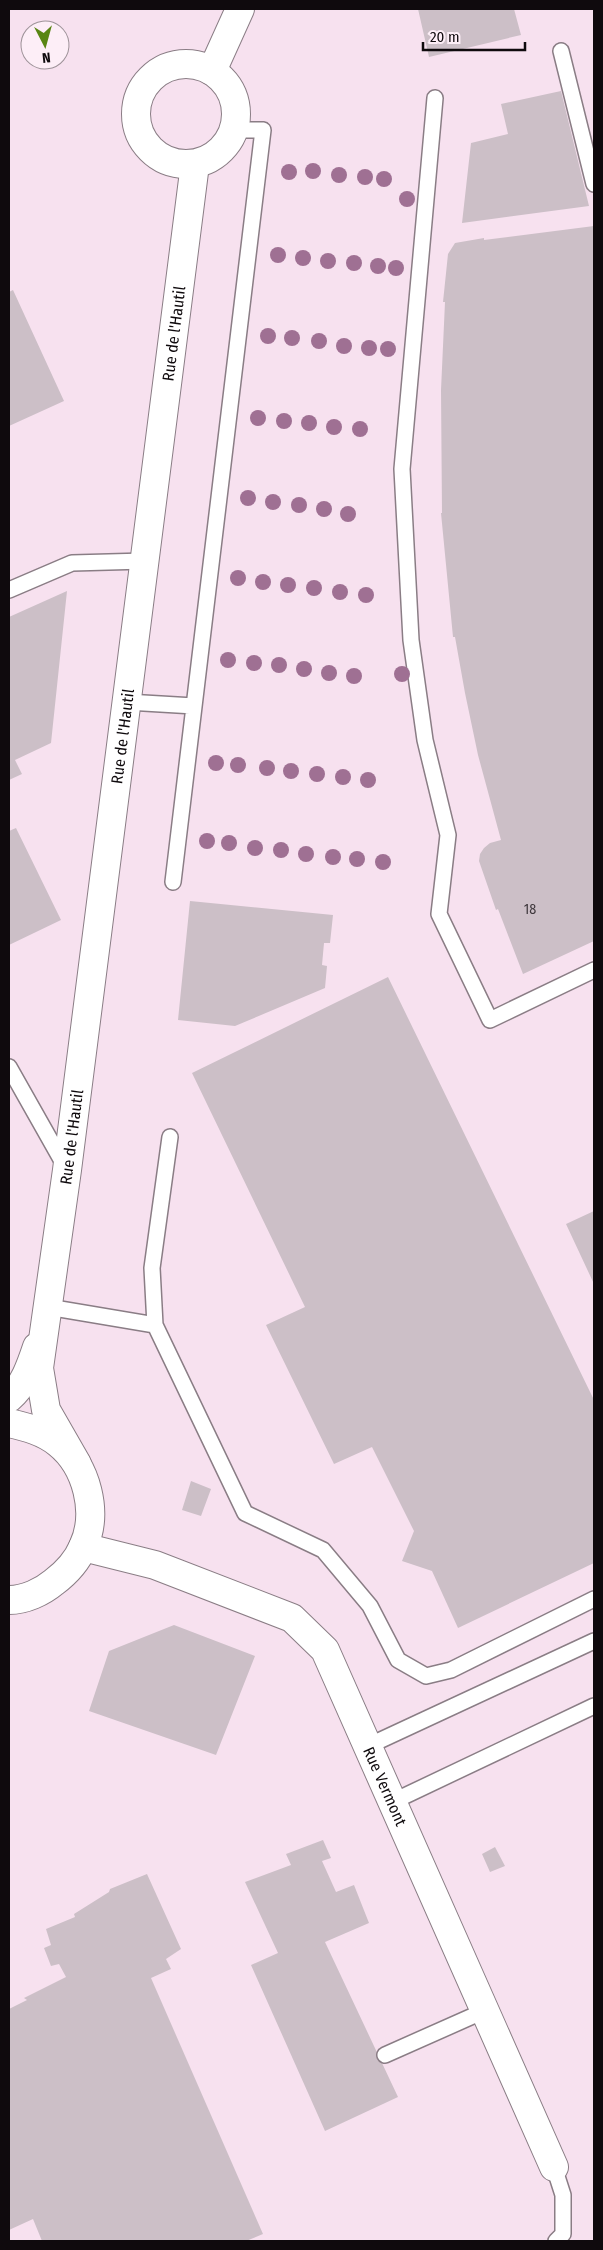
<svg xmlns="http://www.w3.org/2000/svg" width="603" height="2250" font-family="'Fira Sans Condensed',sans-serif">
  <style>
    .built { fill: #f7e1ef; fill-rule: evenodd }
    .building { fill: #ccbfc7 }
    .lines { fill: none; stroke-linecap: round; stroke-linejoin: round }
    .lane-casing { stroke: #8a7d85; stroke-width: 18 }
    .street-casing { stroke: #8a7d85; stroke-width: 30 }
    .lane { stroke: #fff; stroke-width: 15 }
    .street { stroke: #fff; stroke-width: 28 }
    .tree { fill: #9f7093 }
    .labels { text-anchor: middle; dominant-baseline: central; stroke-width: 4.5; stroke-linejoin: round; paint-order: stroke }
    .number-label { font-size: 14px; fill: #3e373c }
    .street-label { font-size: 16px; fill: #0f0a0d; stroke: #fdeef7 }
  </style>
  <rect width="100%" height="100%" fill="#fdeef7"/>
  <path class="built" d="M 9,9 L 594,9 L 594,2241 L 9,2241 ZM 30,30 L 60,30 L 60,60 L 30,60 Z"/>
  <path class="building" d="M 418,9 L 514,9 L 521,35 L 429,57 Z
    M 561,91 L 589,206 L 462,223 L 471,143 L 508,134 L 501,104 Z
    M 594,226 L 594,941 L 523,974 L 498,909 L 496,910 L 479,861 L 480,854 L 484,848 L 490,843 L 501,840 L 478,755 L 465,693 L 455,637 L 453,637 L 441,513 L 442,513 L 441,390 L 445,302 L 443,302 L 448,254 L 455,243 L 484,238 L 484,240 Z
    M 13,290 L 64,401 L 9,426 L 9,292 Z
    M 67,591 L 51,743 L 15,760 L 22,774 L 9,780 L 9,617 Z
    M 16,828 L 61,920 L 9,945 L 9,831 Z
    M 190,901 L 333,915 L 330,943 L 324,943 L 322,965 L 327,966 L 325,988 L 235,1026 L 178,1020 Z
    M 388,977 L 594,1400 L 594,1563 L 458,1628 L 432,1571 L 402,1561 L 414,1531 L 372,1447 L 334,1464 L 266,1325 L 305,1307 L 192,1073 Z
    M 594,1211 L 594,1284 L 566,1224 Z
    M 191,1481 L 211,1489 L 201,1516 L 182,1510 Z
    M 174,1625 L 255,1656 L 216,1755 L 89,1711 L 109,1651 Z
    M 323,1840 L 331,1858 L 322,1861 L 336,1892 L 354,1885 L 369,1923 L 325,1942 L 398,2097 L 325,2131 L 251,1965 L 278,1953 L 245,1882 L 291,1865 L 286,1854 Z
    M 495,1847 L 505,1866 L 490,1872 L 482,1854 Z
    M 147,1874 L 181,1949 L 166,1959 L 171,1969 L 151,1978 L 263,2234 L 246,2241 L 42,2241 L 33,2219 L 9,2230 L 9,2009 L 27,2000 L 24,1998 L 66,1977 L 59,1964 L 51,1966 L 44,1948 L 51,1945 L 46,1929 L 75,1917 L 74,1914 L 109,1892 L 110,1889 Z"/>
  <g class="lines">
    <defs>
      <path id="lane" d="M 561,51 L 594,184
        M 435,98 L 402,469 L 411,640 L 425,740 L 448,835 L 439,914 L 490,1020 L 594,970
        M 9,590 L 72,563 L 145,561
        M 127,702 L 194,706
        M 173,882 L 263,130 L 234,130
        M 9,1067 L 66,1168
        M 170,1137 L 152,1268 L 155,1325 L 245,1513 L 323,1550 L 370,1606 L 398,1660 L 426,1676 L 451,1670 L 594,1599
        M 48,1307 L 155,1325
        M 368,1746 L 594,1641
        M 392,1802 L 594,1706
        M 385,2055 L 484,2011
        M 554,2167 L 563,2195 L 563,2234 L 556,2241"/>
      <g id="street">
        <circle cx="186" cy="114" r="50"/>
        <path d="M 212,71 L 240,9"/>
        <path d="M 9,1398 C 24,1386 31,1365 37,1347"/>
        <path d="M 9,1423 C 26,1427 43,1431 58,1443 C 87,1466 99,1513 83,1547 C 77,1561 66,1573 54,1582 C 42,1592 25,1600 9,1600"/>
        <path id="s1" d="M 77,1464 L 46,1410 L 39,1368 L 67,1170 L 195,164"/>
        <path id="s2" d="M 83,1547 L 155,1565 L 292,1618 L 325,1650 L 554,2167"/>
      </g>
    </defs>
    <use href="#lane" class="lane-casing"/>
    <use href="#street" class="street-casing"/>
    <use href="#lane" class="lane"/>
    <use href="#street" class="street"/>
  </g>
  <g class="tree">
    <circle cx="313" cy="171" r="8"/>
    <circle cx="289" cy="172" r="8"/>
    <circle cx="339" cy="175" r="8"/>
    <circle cx="365" cy="177" r="8"/>
    <circle cx="384" cy="179" r="8"/>
    <circle cx="407" cy="199" r="8"/>
    <circle cx="278" cy="255" r="8"/>
    <circle cx="303" cy="258" r="8"/>
    <circle cx="328" cy="261" r="8"/>
    <circle cx="354" cy="263" r="8"/>
    <circle cx="378" cy="266" r="8"/>
    <circle cx="396" cy="268" r="8"/>
    <circle cx="268" cy="336" r="8"/>
    <circle cx="292" cy="338" r="8"/>
    <circle cx="319" cy="341" r="8"/>
    <circle cx="344" cy="346" r="8"/>
    <circle cx="369" cy="348" r="8"/>
    <circle cx="388" cy="349" r="8"/>
    <circle cx="258" cy="418" r="8"/>
    <circle cx="284" cy="421" r="8"/>
    <circle cx="309" cy="423" r="8"/>
    <circle cx="334" cy="427" r="8"/>
    <circle cx="360" cy="429" r="8"/>
    <circle cx="248" cy="498" r="8"/>
    <circle cx="273" cy="502" r="8"/>
    <circle cx="299" cy="505" r="8"/>
    <circle cx="324" cy="509" r="8"/>
    <circle cx="348" cy="514" r="8"/>
    <circle cx="238" cy="578" r="8"/>
    <circle cx="263" cy="582" r="8"/>
    <circle cx="288" cy="585" r="8"/>
    <circle cx="314" cy="588" r="8"/>
    <circle cx="340" cy="592" r="8"/>
    <circle cx="366" cy="595" r="8"/>
    <circle cx="228" cy="660" r="8"/>
    <circle cx="254" cy="663" r="8"/>
    <circle cx="279" cy="665" r="8"/>
    <circle cx="304" cy="669" r="8"/>
    <circle cx="329" cy="673" r="8"/>
    <circle cx="402" cy="674" r="8"/>
    <circle cx="354" cy="676" r="8"/>
    <circle cx="216" cy="763" r="8"/>
    <circle cx="238" cy="765" r="8"/>
    <circle cx="267" cy="768" r="8"/>
    <circle cx="291" cy="771" r="8"/>
    <circle cx="317" cy="774" r="8"/>
    <circle cx="343" cy="777" r="8"/>
    <circle cx="368" cy="780" r="8"/>
    <circle cx="207" cy="841" r="8"/>
    <circle cx="229" cy="843" r="8"/>
    <circle cx="255" cy="848" r="8"/>
    <circle cx="281" cy="850" r="8"/>
    <circle cx="306" cy="854" r="8"/>
    <circle cx="333" cy="857" r="8"/>
    <circle cx="357" cy="859" r="8"/>
    <circle cx="383" cy="862" r="8"/>
  </g>
  <g class="labels">
    <g class="number-label">
      <text x="530" y="909">18</text>
    </g>
    <g class="street-label">
      <text stroke="none"><textPath href="#s1" startOffset="1148">Rue de l'Hautil</textPath></text>
      <text stroke="none"><textPath href="#s1" startOffset="742">Rue de l'Hautil</textPath></text>
      <text stroke="none"><textPath href="#s1" startOffset="338">Rue de l'Hautil</textPath></text>
      <text stroke="none"><textPath href="#s2" startOffset="416">Rue Vermont</textPath></text>
    </g>
  </g>
  <rect width="603" height="2250" fill="none" stroke="#0f0a0d" stroke-width="20"/>
  <g transform="translate(45 45) rotate(174)"><circle r="24" fill="#fdeef7" stroke="#9e9399"/>
  <path d="M0-4L9 19L0 12L-9 19Z" fill="#598513"/>
  <text y="-8" font-size="14" font-weight="bold" text-anchor="middle" fill="#0f0a0d">N</text>
  </g>
  <path d="M423 42v8h102v-8" fill="none" stroke="#0f0a0d" stroke-width="2.5"/>
  <text x="430" y="42" font-size="15" fill="#0f0a0d" stroke="#fdeef7" stroke-width="4" paint-order="stroke">20 m</text>
</svg>
